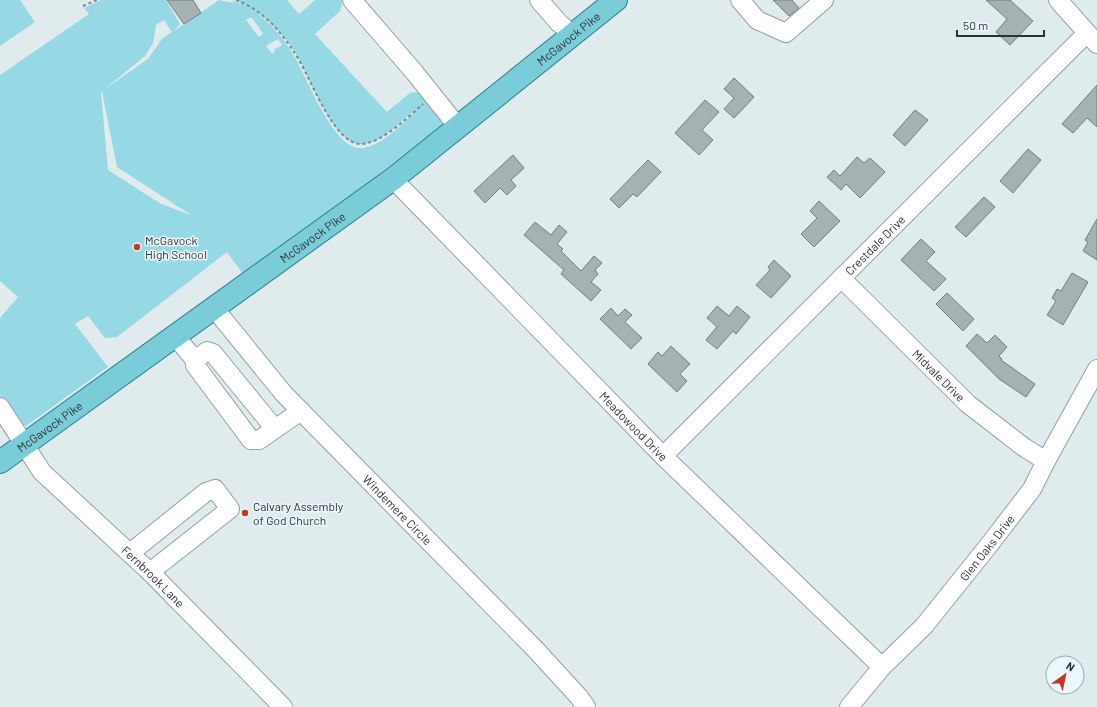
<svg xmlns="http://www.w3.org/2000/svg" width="1097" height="707" font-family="Barlow,sans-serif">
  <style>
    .green { fill: #96d9e5; fill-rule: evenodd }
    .building { fill: #a5b1b3; stroke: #747f81 }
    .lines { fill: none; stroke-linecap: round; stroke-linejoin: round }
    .minor-casing { stroke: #94a0a2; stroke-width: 20 }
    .major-casing { stroke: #26808d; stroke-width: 24 }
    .path { stroke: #7e8687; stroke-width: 2; stroke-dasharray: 3 3; stroke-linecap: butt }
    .minor { stroke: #fff; stroke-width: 18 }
    .major { stroke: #7accd8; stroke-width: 22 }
    .poi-dot { fill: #c33727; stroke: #ecf8fb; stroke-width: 1.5 }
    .labels { text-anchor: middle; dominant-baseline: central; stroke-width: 3; stroke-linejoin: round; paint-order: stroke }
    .street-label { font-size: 12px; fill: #2d3233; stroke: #ecf8fb }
    .poi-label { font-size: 12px; fill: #2d3233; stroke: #ecf8fb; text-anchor: start }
  </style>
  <rect width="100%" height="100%" fill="#dfebed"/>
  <path class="green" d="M 0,0 L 20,0 L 35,22 L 0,46 Z
    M 101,0 L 166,0 L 180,24 L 174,31 L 219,0 L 234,3 L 232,0 L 241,4 L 236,0 L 287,0 L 299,14 L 315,0 L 343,0 L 340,11 L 315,34 L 385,110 L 387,112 L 410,93 L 418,92 L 440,117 L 442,121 L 441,127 L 419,147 L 243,274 L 227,252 L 117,337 L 105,338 L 88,316 L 75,324 L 108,367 L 26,426 L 21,424 L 17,421 L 0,397 L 0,318 L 18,297 L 0,281 L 0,75 L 89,14 L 84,8 ZM 257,13 C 263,15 268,21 273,26 C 281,34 290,43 296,54 C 309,75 333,145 361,144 C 384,144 400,119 417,110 C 403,123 383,145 363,148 C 334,153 306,74 293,54 C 284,38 271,24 257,13 ZM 251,17 L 263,33 L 259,37 L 246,20 ZM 164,20 L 172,32 L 162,39 L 148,59 L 102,91 L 117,167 L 191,215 L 161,204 L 108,170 L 101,92 L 145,56 L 153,43 L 156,25 ZM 278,39 L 282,45 L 274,50 L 275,51 L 272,54 L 266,46 Z"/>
  <path class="building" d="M 167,0 L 193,0 L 201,13 L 184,24 Z
    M 773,0 L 792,0 L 799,8 L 789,16 Z
    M 986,0 L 1010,0 L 1033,21 L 1010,45 L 996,32 L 1007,19 Z
    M 734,78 L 754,97 L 734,118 L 724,109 L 734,98 L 724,89 Z
    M 1097,85 L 1097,127 L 1087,118 L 1073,133 L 1062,124 Z
    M 705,100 L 719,112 L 702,130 L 713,140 L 699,155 L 675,133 Z
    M 915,110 L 928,120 L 905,146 L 893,135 Z
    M 1028,149 L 1041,160 L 1013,193 L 1000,181 Z
    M 513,155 L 524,168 L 511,180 L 516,186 L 507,195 L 500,188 L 485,203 L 474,191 Z
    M 857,157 L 864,163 L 870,158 L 885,172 L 860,198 L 846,184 L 841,190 L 827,177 L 834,170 L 840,176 Z
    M 648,160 L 661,172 L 637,197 L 633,194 L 619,208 L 610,199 Z
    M 984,197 L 995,207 L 966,237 L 955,227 Z
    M 819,201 L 840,221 L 814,247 L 801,234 L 817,218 L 810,211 Z
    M 1097,219 L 1097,260 L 1083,251 L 1088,242 L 1085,240 Z
    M 535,222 L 551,235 L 559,225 L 567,232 L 557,244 L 563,249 L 561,251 L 581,271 L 594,256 L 602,263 L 595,270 L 598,274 L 591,282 L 601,290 L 591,301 L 561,274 L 564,270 L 524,235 Z
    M 921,239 L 935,252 L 926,261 L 946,279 L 934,291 L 901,260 Z
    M 774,260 L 791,276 L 771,298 L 756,285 L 770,270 L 768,267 Z
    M 1072,273 L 1088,282 L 1063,325 L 1047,315 L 1056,301 L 1052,298 L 1057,289 L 1061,291 Z
    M 947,293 L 974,319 L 963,331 L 936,304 Z
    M 717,306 L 729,316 L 737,306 L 750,317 L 736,334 L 733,331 L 717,349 L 706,340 L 717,327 L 707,318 Z
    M 611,308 L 618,316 L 625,309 L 632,315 L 625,322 L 642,338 L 631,349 L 600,319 Z
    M 977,334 L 987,343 L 995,335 L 1007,347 L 999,356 L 1002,359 L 1001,360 L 1035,384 L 1026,397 L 999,379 L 966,346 Z
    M 671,346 L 690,364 L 680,374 L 687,381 L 677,392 L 648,364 L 658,352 L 662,356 Z"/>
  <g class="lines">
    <defs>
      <g id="minor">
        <path d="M 352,0 L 415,73 L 458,127"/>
        <path d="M 539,0 L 559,23 L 573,35"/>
        <path d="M 740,0 L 757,20 L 786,33 L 824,0"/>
        <path d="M 1058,0 L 1097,44"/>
        <path id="s1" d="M 393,179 L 663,456 L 882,667"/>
        <path id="s2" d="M 841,278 L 968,404 L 1025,448 L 1046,461"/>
        <path id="s3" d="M 214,308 L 284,394 L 536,650 L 579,697 L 586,707"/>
        <path d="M 175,336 L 195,360"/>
        <path id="s4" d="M 0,407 L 42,472 L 150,572 L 283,707"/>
        <path d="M 275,429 L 213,353 L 207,351 L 195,360 L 195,365 L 251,440 L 259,440 L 301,411"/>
        <path id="s5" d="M 663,456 L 1087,33"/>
        <path d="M 130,553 L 206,492 L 215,489 L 230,509 L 150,572"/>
        <path id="s6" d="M 849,707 L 882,667 L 924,626 L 989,545 L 1032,489 L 1046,461 L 1097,369"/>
      </g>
      <g id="major">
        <path id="s7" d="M 0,462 L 393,179 L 616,0"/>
      </g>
    </defs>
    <use href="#minor" class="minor-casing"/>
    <use href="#major" class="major-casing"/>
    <path class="path" d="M 236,0 C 261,9 280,30 294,52 C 309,72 333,146 362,144 C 383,142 407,118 423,104
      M 83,6 L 97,0"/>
    <use href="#minor" class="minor"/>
    <use href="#major" class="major"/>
  </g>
  <g class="poi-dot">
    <circle cx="137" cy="247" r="4"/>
    <circle cx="245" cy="513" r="4"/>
  </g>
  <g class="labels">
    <g class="street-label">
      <text stroke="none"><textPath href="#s7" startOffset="709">McGavock Pike</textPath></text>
      <text stroke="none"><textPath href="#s7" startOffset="385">McGavock Pike</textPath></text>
      <text stroke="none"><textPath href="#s5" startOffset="299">Crestdale Drive</textPath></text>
      <text stroke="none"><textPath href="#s2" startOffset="138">Midvale Drive</textPath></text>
      <text stroke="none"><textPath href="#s1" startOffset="345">Meadowood Drive</textPath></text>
      <text stroke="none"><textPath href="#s7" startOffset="61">McGavock Pike</textPath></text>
      <text stroke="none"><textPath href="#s3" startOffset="273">Windemere Circle</textPath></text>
      <text stroke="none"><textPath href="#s6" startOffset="211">Glen Oaks Drive</textPath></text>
      <text stroke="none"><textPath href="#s4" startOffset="230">Fernbrook Lane</textPath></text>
    </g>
    <g class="poi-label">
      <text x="145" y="240">McGavock<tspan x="145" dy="14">High School</tspan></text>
      <text x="253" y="506">Calvary Assembly<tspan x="253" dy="14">of God Church</tspan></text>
    </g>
  </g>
  <g transform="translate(1065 675) rotate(33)"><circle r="19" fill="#ecf8fb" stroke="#a0a9ab"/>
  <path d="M0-3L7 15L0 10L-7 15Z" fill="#c33727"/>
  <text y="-6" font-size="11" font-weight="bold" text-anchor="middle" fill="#2d3233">N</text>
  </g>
  <path d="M957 30v6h87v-6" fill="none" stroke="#2d3233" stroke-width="2"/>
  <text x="963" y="30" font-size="12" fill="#2d3233" stroke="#ecf8fb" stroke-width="3" paint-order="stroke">50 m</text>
</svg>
